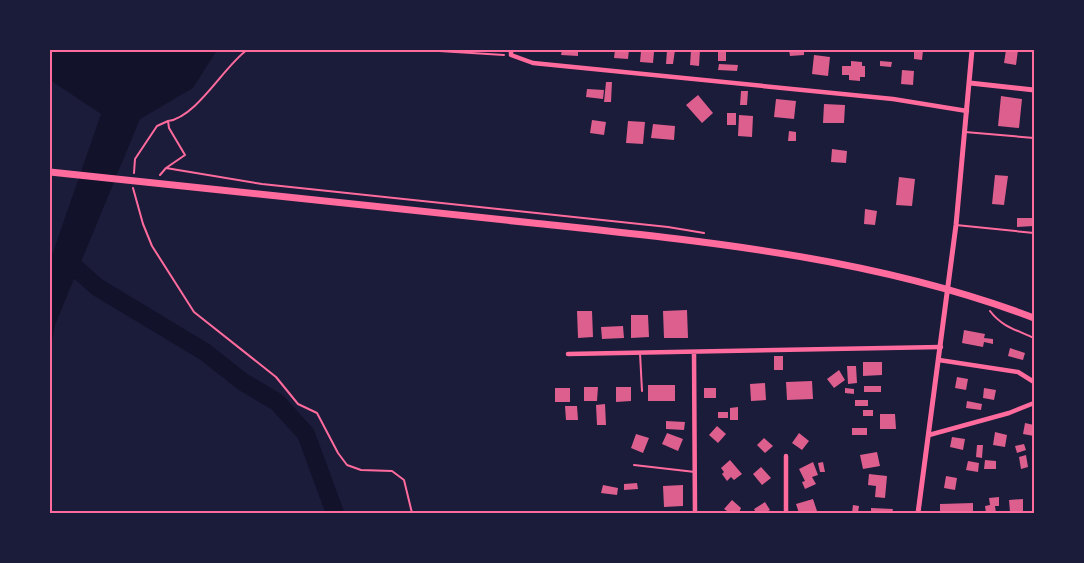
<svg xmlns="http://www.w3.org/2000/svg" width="1084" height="563" font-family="Helvetica,sans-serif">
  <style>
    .water { fill: #12122b }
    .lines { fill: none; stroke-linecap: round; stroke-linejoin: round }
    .river { stroke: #12122b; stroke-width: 18 }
    .building { fill: #dd5f8e }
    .path { stroke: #ff6b9d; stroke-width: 2 }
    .service { stroke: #ff6b9d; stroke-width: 2 }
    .minor { stroke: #ff6b9d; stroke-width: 4.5 }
    .tertiary { stroke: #ff6b9d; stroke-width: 5 }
    .trunk { stroke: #ff6b9d; stroke-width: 7 }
    .neatline { fill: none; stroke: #ff6b9d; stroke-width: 2 }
  </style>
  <rect width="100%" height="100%" fill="#1b1b3a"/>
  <path class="water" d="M 50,50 L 217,50 L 193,88 L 140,119 L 55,325 L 50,353 L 50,261 L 101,114 L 50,80 Z"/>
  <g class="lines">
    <path class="river" d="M 69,262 L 97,287 L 205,352 L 243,382 L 277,402 L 306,434 L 335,513"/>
  </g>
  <path class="building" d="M 562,50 L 578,50 L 578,56 L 561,55 Z
    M 615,50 L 629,50 L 628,59 L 614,58 Z
    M 667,50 L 675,50 L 673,64 L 666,64 Z
    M 691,50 L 700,50 L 699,66 L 690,65 Z
    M 789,50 L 804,50 L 804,55 L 790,56 Z
    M 914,50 L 923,50 L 922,60 L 914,59 Z
    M 1006,50 L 1018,50 L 1016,65 L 1004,63 Z
    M 641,51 L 654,52 L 653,63 L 640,62 Z
    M 718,52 L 726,52 L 726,61 L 718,61 Z
    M 814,55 L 830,57 L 828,76 L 812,74 Z
    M 851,61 L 862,62 L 862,66 L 865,66 L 865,77 L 860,77 L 860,81 L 849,80 L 849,75 L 842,75 L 842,66 L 851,66 Z
    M 880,61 L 892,62 L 891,67 L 880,66 Z
    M 719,64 L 738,65 L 737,71 L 718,70 Z
    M 902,70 L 914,71 L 913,85 L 901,84 Z
    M 606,82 L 612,82 L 611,102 L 604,102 Z
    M 587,89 L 604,90 L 603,99 L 586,97 Z
    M 741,91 L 748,91 L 747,105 L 740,105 Z
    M 698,95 L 713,113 L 702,123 L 686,105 Z
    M 1001,96 L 1022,99 L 1019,128 L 998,126 Z
    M 776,99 L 796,101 L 794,119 L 774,117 Z
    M 824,104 L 845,105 L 844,123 L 823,123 Z
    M 727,113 L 736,113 L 736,125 L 727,125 Z
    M 739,115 L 753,116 L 752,137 L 738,136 Z
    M 592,120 L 606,122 L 604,135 L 590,133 Z
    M 628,121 L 645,122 L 643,144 L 626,143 Z
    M 653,124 L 675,126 L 674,140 L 651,138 Z
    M 789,131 L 796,132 L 796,141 L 788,141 Z
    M 832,149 L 847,151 L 846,163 L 831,162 Z
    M 995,175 L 1008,176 L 1004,205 L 992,204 Z
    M 899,177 L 915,179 L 912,206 L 896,205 Z
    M 865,209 L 877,211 L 875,225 L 864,224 Z
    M 1017,218 L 1033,218 L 1034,226 L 1017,227 Z
    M 687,310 L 688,338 L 664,338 L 663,311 Z
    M 577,311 L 592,311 L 593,337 L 578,338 Z
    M 631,315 L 648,315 L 649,337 L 631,338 Z
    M 623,326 L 624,338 L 602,339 L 601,327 Z
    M 964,330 L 985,334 L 984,338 L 993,339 L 993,344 L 984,342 L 983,347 L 962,343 Z
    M 1010,348 L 1025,353 L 1023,360 L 1008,356 Z
    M 774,356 L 783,356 L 783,370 L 774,370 Z
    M 863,362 L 882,362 L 882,375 L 863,376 Z
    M 847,366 L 856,366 L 857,383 L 848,384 Z
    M 839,370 L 845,380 L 834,388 L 827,379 Z
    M 957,377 L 968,379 L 966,390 L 955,388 Z
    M 812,381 L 813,399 L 787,400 L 786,382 Z
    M 765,383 L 766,400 L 751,401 L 750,384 Z
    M 648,385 L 675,385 L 675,401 L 648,401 Z
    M 864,386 L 881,386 L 881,392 L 864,392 Z
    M 584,387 L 598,387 L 597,401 L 584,401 Z
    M 616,387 L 631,387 L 631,401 L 616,402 Z
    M 555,388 L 570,388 L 570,402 L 555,402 Z
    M 704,388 L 716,388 L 716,398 L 704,398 Z
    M 845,388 L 854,389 L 854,394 L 845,393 Z
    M 984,388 L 996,390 L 994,400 L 983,398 Z
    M 855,400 L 868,400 L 868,406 L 855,406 Z
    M 967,401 L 982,404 L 981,410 L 966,408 Z
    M 605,404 L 606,425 L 597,425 L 596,405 Z
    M 565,406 L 577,406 L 578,420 L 566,420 Z
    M 738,407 L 738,420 L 730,420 L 730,408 Z
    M 863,410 L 873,410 L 873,416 L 863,416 Z
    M 718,412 L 728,412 L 728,418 L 718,418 Z
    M 880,414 L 895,414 L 896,429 L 880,429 Z
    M 666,421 L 685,422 L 684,430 L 666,429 Z
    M 1025,423 L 1034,425 L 1034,436 L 1023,434 Z
    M 717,426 L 726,434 L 718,443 L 709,435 Z
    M 852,428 L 867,428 L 867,435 L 852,435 Z
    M 995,432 L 1007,435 L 1005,447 L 993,445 Z
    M 667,433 L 683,439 L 678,451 L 662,444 Z
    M 799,433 L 809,441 L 802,450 L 792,443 Z
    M 636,434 L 649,438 L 643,453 L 631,448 Z
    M 952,437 L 965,439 L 963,450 L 950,447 Z
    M 764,438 L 773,446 L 765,453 L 757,445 Z
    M 1024,444 L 1026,450 L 1017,453 L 1015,446 Z
    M 977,445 L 983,445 L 982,458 L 976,457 Z
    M 877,452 L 880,466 L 863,469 L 860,455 Z
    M 1026,455 L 1028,467 L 1021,469 L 1019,457 Z
    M 730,460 L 742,474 L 734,480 L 731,477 L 727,481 L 722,474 L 724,472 L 721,468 Z
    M 985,460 L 996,461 L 996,469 L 984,469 Z
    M 968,461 L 979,463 L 978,472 L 966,470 Z
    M 813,462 L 818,475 L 812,477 L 816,484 L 805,489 L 802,482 L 805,481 L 799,469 Z
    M 823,462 L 825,472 L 820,472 L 818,463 Z
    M 761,467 L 771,478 L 762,485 L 753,474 Z
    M 869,474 L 887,476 L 885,498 L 875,497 L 876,486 L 868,485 Z
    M 946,476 L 957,478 L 955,490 L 944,488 Z
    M 637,483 L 638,489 L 624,490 L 624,484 Z
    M 603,485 L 618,488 L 617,495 L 601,493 Z
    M 683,485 L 683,506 L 664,507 L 663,486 Z
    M 999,497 L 999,506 L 995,506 L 996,513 L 986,513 L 985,506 L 990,505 L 989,498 Z
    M 813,499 L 817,511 L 799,513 L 796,504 Z
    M 1023,499 L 1023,512 L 1010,512 L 1009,500 Z
    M 732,500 L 741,508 L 739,513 L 730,513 L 724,509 Z
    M 765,502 L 770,510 L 765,513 L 756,513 L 754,509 Z
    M 973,503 L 973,513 L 940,513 L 940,504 Z
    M 853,505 L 859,506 L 858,513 L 852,513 Z
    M 871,508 L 893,509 L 892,513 L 871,513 Z"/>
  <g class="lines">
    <path class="path" d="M 423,50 L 504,55
      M 166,168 L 262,184 L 668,227 L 704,233
      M 134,173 L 135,159 L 157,126 L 168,121
      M 160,175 L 166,168 L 185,155 L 169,128 L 168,121 C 197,117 224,66 247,50
      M 133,188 L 143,224 L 152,246 L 194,312 L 276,377 L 298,404 L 317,413 L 338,453 L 347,465 L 361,470 L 392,471 L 404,480 L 412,513
      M 990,311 C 1002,327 1017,330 1034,338"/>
    <path class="service" d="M 965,132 L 1034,138
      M 956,225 L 1034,233
      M 640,353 L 642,391
      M 634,465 L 695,472"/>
    <path class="minor" d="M 511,50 L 511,55 L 533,63 L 893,99 L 967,111
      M 694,352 L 695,513
      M 568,354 L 941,347
      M 939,360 L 1018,372 L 1034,382
      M 929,435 L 1009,413 L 1034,403
      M 786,456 L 786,513"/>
    <path class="tertiary" d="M 970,83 L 1034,90
      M 918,513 L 956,225 L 972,50"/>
    <path class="trunk" d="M 50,172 C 211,189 372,206 533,223 C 702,241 874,257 1034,318"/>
  </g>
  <rect width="1084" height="563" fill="none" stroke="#1b1b3a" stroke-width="102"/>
  <rect x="51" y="51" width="982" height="461" class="neatline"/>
</svg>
